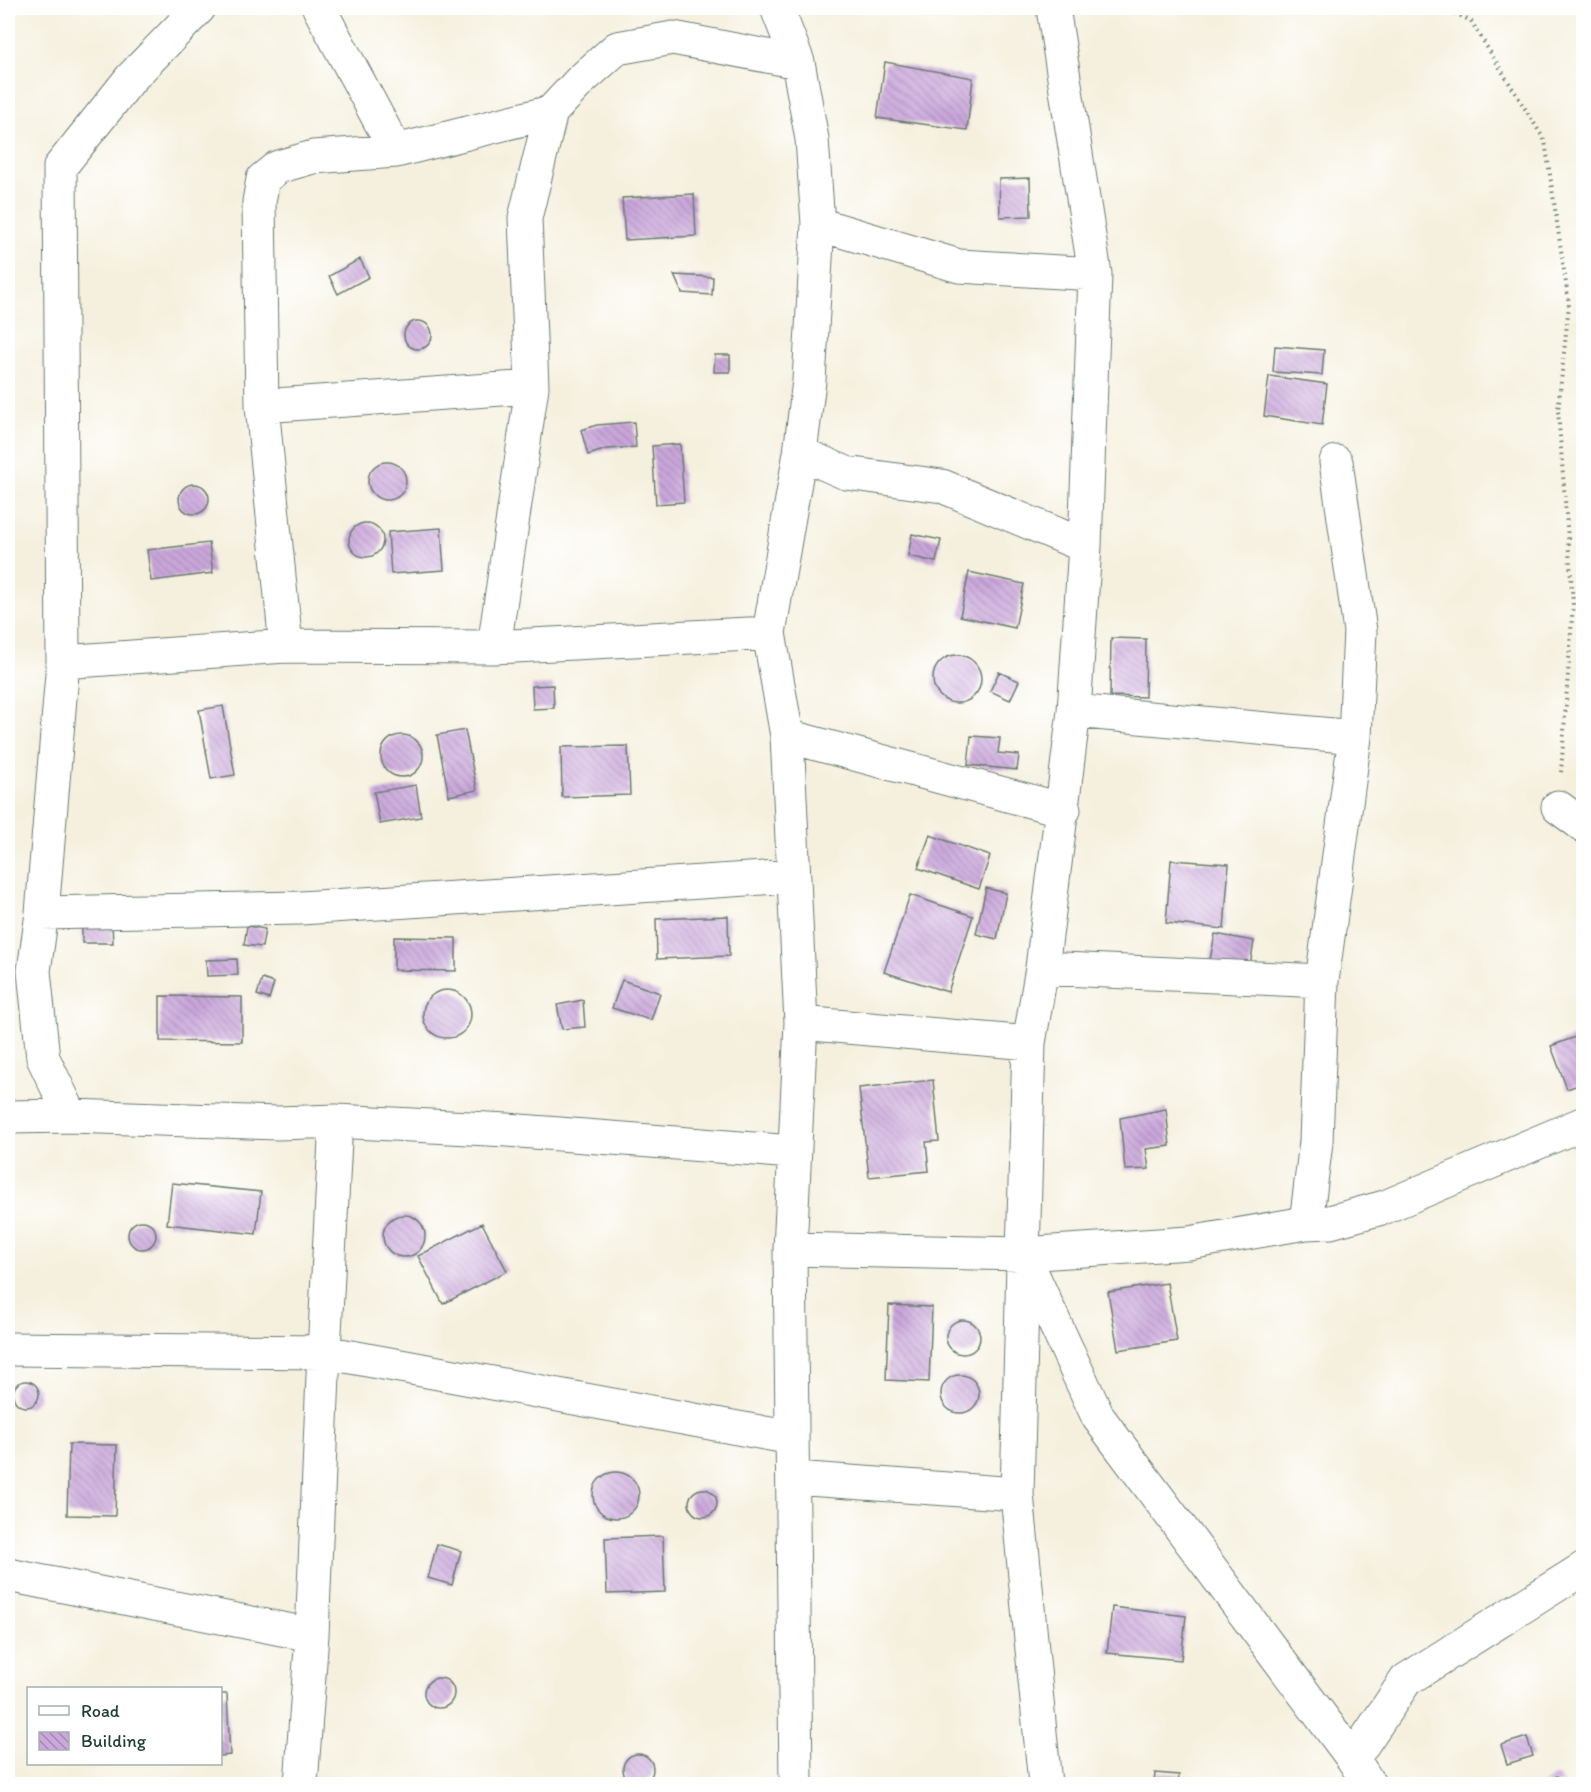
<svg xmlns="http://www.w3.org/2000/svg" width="1591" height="1792" font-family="Itim,sans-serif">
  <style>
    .building { fill: url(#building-back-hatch) }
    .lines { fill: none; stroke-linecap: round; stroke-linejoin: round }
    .minor-casing { stroke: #6a7c70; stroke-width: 35 }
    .path { stroke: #6a7c70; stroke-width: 4; stroke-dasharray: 1.5 4.5; stroke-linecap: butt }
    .minor { stroke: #fff; stroke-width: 33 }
  </style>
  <defs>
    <pattern id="building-back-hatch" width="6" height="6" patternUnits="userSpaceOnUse" patternTransform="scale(1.5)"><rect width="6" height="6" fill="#cba7dc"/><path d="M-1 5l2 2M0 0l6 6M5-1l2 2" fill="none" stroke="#a489b3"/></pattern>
  </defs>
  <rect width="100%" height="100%" fill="#fff"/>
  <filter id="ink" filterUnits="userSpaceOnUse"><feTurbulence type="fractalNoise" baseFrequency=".0167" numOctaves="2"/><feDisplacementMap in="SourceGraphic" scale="12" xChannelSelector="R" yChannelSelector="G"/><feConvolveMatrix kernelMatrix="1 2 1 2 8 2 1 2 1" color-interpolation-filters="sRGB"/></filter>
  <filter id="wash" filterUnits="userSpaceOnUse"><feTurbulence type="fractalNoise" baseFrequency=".008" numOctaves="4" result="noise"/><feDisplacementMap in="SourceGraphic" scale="24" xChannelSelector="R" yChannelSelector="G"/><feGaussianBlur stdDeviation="1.35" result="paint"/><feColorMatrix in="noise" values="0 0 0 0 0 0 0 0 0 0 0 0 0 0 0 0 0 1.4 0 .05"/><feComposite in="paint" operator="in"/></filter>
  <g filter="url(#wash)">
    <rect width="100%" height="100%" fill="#f5f0de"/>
    <g id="blocks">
      <path class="building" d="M 885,62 L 973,78 L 967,130 L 877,118 Z
        M 1030,178 L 1031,216 L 1000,217 L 999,179 Z
        M 694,194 L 696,236 L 625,240 L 622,198 Z
        M 360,259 L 369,277 L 338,294 L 329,276 Z
        M 674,275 L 713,277 L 712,295 L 682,293 Z
        M404 335a14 14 0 1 1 28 0a14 14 0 1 1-28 0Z
        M 1275,346 L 1324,350 L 1322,375 L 1273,372 Z
        M 715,355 L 730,355 L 730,372 L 714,372 Z
        M 1269,376 L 1327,384 L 1322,425 L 1264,416 Z
        M 634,422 L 636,447 L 607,449 L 588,455 L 581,430 L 597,425 Z
        M 680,444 L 684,502 L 656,504 L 652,446 Z
        M368 481a19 19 0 1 1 38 0a19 19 0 1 1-38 0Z
        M179 499a15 15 0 1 1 30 0a15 15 0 1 1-30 0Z
        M349 540a17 17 0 1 1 34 0a17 17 0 1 1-34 0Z
        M 441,528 L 444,570 L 391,574 L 388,532 Z
        M 912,534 L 941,540 L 936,562 L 908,556 Z
        M 209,543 L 213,573 L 151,581 L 147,550 Z
        M 969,572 L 1024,584 L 1015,628 L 960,616 Z
        M 1111,638 L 1146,639 L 1145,697 L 1110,696 Z
        M933 679a24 24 0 1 1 48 0a24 24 0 1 1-48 0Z
        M 999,672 L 1019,681 L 1010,700 L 990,691 Z
        M 553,685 L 554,708 L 533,709 L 532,686 Z
        M 223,706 L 235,775 L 211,779 L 199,710 Z
        M 465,730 L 477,790 L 449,796 L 437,735 Z
        M381 756a21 21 0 1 1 42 0a21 21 0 1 1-42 0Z
        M 971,736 L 1000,738 L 998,753 L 1019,755 L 1017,770 L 968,765 Z
        M 628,746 L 630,795 L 562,797 L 561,747 Z
        M 416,785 L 421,817 L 380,824 L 374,792 Z
        M 930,835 L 990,856 L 979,889 L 918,868 Z
        M 1171,860 L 1229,864 L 1224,929 L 1166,923 Z
        M 986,888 L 1006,893 L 997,939 L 976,934 Z
        M 910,895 L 973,916 L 948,992 L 884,972 Z
        M 728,916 L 729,956 L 657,959 L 656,919 Z
        M 82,924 L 112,924 L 113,943 L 82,943 Z
        M 247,926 L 265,929 L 262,947 L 244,945 Z
        M 1215,934 L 1254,941 L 1249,972 L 1209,965 Z
        M 394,937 L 456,938 L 456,971 L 394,970 Z
        M 237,959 L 238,975 L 207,976 L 206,960 Z
        M 262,979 L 274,983 L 269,999 L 257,995 Z
        M 622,980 L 660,993 L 651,1020 L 612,1008 Z
        M423 1014a24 24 0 1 1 48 0a24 24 0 1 1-48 0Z
        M 160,996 L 242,997 L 242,1042 L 160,1041 Z
        M 583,1000 L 585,1027 L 562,1029 L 557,1005 Z
        M 1578,1036 L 1584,1052 L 1584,1083 L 1567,1089 L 1551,1046 Z
        M 933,1080 L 939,1141 L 926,1142 L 929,1171 L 869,1177 L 859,1088 Z
        M 1166,1109 L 1170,1146 L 1146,1149 L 1149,1169 L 1125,1170 L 1120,1118 Z
        M 172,1183 L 261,1192 L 256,1234 L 167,1224 Z
        M383 1236a21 21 0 1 1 42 0a21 21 0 1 1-42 0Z
        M128 1235a14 14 0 1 1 28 0a14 14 0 1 1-28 0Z
        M 482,1223 L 507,1271 L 443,1304 L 418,1256 Z
        M 1167,1283 L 1177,1341 L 1118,1350 L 1108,1292 Z
        M 889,1305 L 932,1307 L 929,1382 L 886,1380 Z
        M946 1337a17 17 0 1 1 34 0a17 17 0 1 1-34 0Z
        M941 1394a19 19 0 1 1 38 0a19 19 0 1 1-38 0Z
        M13 1394a13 13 0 1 1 26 0a13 13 0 1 1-26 0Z
        M 69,1444 L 117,1445 L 115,1516 L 67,1515 Z
        M593 1495a23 23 0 1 1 46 0a23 23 0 1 1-46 0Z
        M689 1503a14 14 0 1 1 28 0a14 14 0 1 1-28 0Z
        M 663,1536 L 665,1592 L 607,1594 L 605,1538 Z
        M 437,1544 L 461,1551 L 452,1585 L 428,1578 Z
        M 1112,1607 L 1186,1616 L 1181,1660 L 1107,1653 Z
        M424 1693a15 15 0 1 1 30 0a15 15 0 1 1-30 0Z
        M 220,1694 L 227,1694 L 230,1755 L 220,1756 Z
        M 1527,1737 L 1533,1756 L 1507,1764 L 1501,1745 Z
        M623 1769a15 15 0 1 1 30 0a15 15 0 1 1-30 0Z
        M 1155,1773 L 1179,1775 L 1178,1784 L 1154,1784 Z
        M 1557,1776 L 1563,1784 L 1542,1784 Z
        M 1228,1779 L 1249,1780 L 1248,1784 L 1228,1784 Z"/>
    </g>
  </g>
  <g filter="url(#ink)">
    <use href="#blocks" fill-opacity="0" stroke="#6a7c70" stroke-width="1.5"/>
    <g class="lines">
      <defs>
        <path id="minor" d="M 199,8 L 131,78 L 60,167 L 63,662 L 42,913 L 34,971 L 43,1058 L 71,1116 L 278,1123 L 336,1121 L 507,1130 L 793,1152
          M 319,8 L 396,151
          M 777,8 L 798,62 L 812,139 L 818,224 L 809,381 L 800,453 L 769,633 L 787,736 L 801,1023 L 790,1249 L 796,1784
          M 1053,8 L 1095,274 L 1085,546 L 1074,711 L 1042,968 L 1029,1043 L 1023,1254 L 1098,1417 L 1353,1759 L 1369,1784
          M 818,224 L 959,266 L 1095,274
          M 262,406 L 532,387
          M 800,453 L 846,473 L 942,486 L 1085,546
          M 1336,462 L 1360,631 L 1355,737
          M 286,646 L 262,406 L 259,202 L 263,179 L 278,167 L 313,157 L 396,151 L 551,112 L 581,80 L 617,48 L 673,38 L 798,62
          M 494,647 L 532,387 L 525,218 L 551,112
          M 63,662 L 286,646 L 494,647 L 769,633
          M 1074,711 L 1355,737 L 1322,981 L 1316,1142 L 1306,1223
          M 787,736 L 1064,810
          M 1558,807 L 1584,826
          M 42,913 L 301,908 L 793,876
          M 1042,968 L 1322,981
          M 801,1023 L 1029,1043
          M 8,1117 L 71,1116
          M 790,1249 L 1023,1254 L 1189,1243 L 1306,1223 L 1330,1222 L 1385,1207 L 1584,1123
          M 1023,1263 L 1017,1494 L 1045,1784
          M 8,1349 L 324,1352 L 336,1121
          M 794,1478 L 1017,1494
          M 8,1575 L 312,1635
          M 1353,1759 L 1406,1680 L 1584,1568
          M 301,1784 L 312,1635 L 324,1352 L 792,1438"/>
      </defs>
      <use href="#minor" class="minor-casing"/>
      <path class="path" d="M 1444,8 L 1471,21 L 1545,141 L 1569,304 L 1558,411 L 1573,603 L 1561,773"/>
      <use href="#minor" class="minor"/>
    </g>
  </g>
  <rect width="1591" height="1792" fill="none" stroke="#fff" stroke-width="30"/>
  <rect x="27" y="1687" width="195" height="78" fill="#ffffff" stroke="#a5b1ae" stroke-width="1.5"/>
  <rect x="39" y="1706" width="30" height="9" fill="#ffffff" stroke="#a5b1ae" stroke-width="1.5"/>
  <text x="81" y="1717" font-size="18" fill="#1f3d34">Road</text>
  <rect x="39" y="1732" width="30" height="18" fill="url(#building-back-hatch)" stroke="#a5b1ae" stroke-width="1.5"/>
  <text x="81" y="1747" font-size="18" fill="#1f3d34">Building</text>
</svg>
